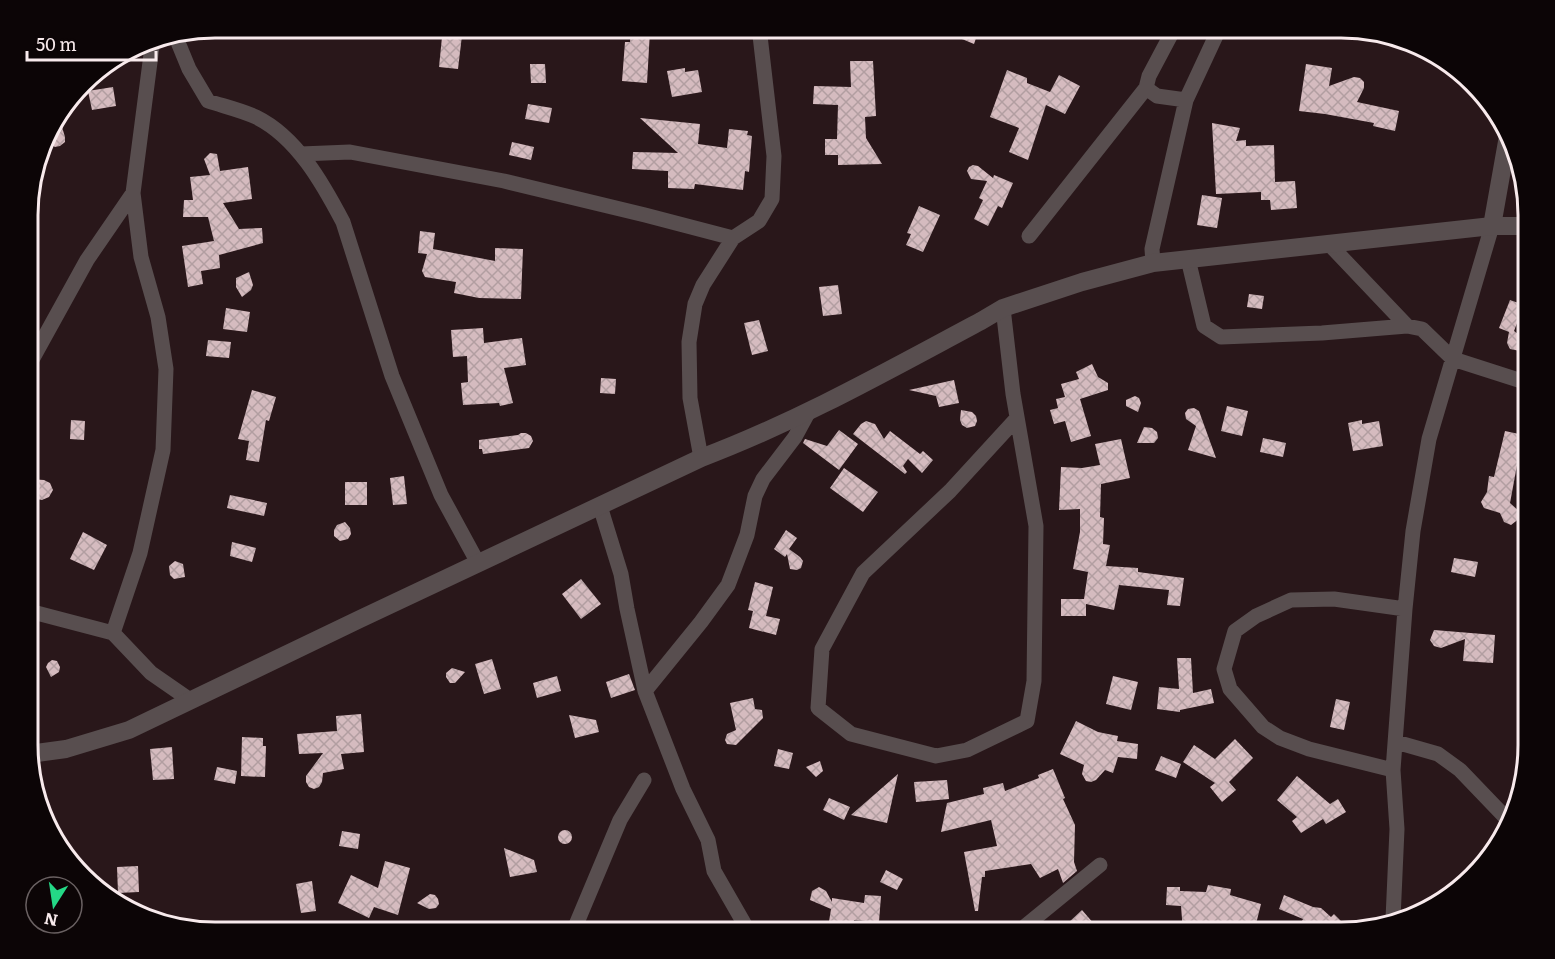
<svg xmlns="http://www.w3.org/2000/svg" width="1555" height="959" font-family="Literata,serif">
  <style>
    .building { fill: url(#building-cross-hatch) }
    .lines { fill: none; stroke-linecap: round; stroke-linejoin: round }
    .minor { stroke: #584e4f; stroke-width: 15 }
    .tertiary { stroke: #584e4f; stroke-width: 18 }
    .rim { fill: none; stroke: #f8eaec; stroke-width: 3 }
  </style>
  <defs>
    <pattern id="building-cross-hatch" width="8" height="8" patternUnits="userSpaceOnUse" patternTransform="scale(1.5)"><rect width="8" height="8" fill="#d5bbbf"/><path d="M0 0l8 8M0 8l8-8" fill="none" stroke="#b29ea1"/></pattern>
  </defs>
  <rect width="100%" height="100%" fill="#29171a"/>
  <path class="building" d="M 443,27 L 463,27 L 458,69 L 439,67 Z
    M 933,27 L 980,27 L 974,44 Z
    M 631,30 L 650,31 L 647,83 L 622,81 L 625,42 L 630,42 Z
    M 850,61 L 873,61 L 876,116 L 865,117 L 866,138 L 882,164 L 838,165 L 838,155 L 825,155 L 825,139 L 837,139 L 838,105 L 813,104 L 814,86 L 851,87 Z
    M 530,64 L 545,64 L 546,83 L 531,83 Z
    M 1306,64 L 1332,68 L 1329,86 L 1354,77 L 1360,78 L 1364,82 L 1364,88 L 1357,102 L 1399,111 L 1395,131 L 1373,126 L 1374,123 L 1325,114 L 1299,111 Z
    M 685,68 L 685,72 L 698,70 L 702,92 L 672,97 L 667,71 Z
    M 1007,70 L 1027,78 L 1027,83 L 1050,92 L 1059,75 L 1080,86 L 1065,114 L 1046,105 L 1028,160 L 1009,152 L 1019,128 L 990,117 Z
    M 113,87 L 116,106 L 92,110 L 88,91 Z
    M 528,104 L 552,108 L 549,123 L 525,119 Z
    M 640,118 L 700,124 L 698,144 L 727,148 L 729,129 L 748,131 L 747,135 L 752,136 L 749,172 L 745,171 L 743,190 L 695,184 L 694,189 L 668,188 L 668,171 L 632,169 L 633,152 L 678,153 Z
    M 1212,123 L 1240,128 L 1236,141 L 1246,140 L 1246,146 L 1274,145 L 1275,182 L 1295,181 L 1297,208 L 1271,210 L 1270,200 L 1261,200 L 1261,192 L 1216,194 Z
    M 62,127 L 65,137 L 65,142 L 60,146 L 55,147 L 50,144 L 49,136 L 52,131 Z
    M 512,142 L 534,147 L 531,160 L 509,155 Z
    M 210,153 L 217,154 L 220,171 L 248,167 L 252,199 L 223,203 L 239,229 L 262,228 L 263,243 L 219,255 L 220,268 L 201,271 L 203,284 L 188,287 L 182,246 L 214,241 L 208,217 L 183,217 L 184,200 L 193,200 L 190,177 L 210,175 L 204,159 Z
    M 973,165 L 978,166 L 993,178 L 994,175 L 1013,183 L 1002,208 L 998,206 L 988,226 L 974,219 L 983,200 L 979,198 L 987,181 L 971,179 L 967,171 L 969,167 Z
    M 1202,195 L 1222,198 L 1217,228 L 1197,225 Z
    M 919,206 L 940,215 L 923,252 L 906,245 L 911,234 L 907,233 Z
    M 420,231 L 435,233 L 433,249 L 495,261 L 495,248 L 523,249 L 521,299 L 479,298 L 454,293 L 456,282 L 425,277 L 422,271 L 427,254 L 418,253 Z
    M 249,272 L 253,285 L 251,290 L 242,297 L 236,287 L 236,278 Z
    M 838,285 L 842,314 L 823,316 L 819,287 Z
    M 1249,294 L 1264,296 L 1262,309 L 1247,307 Z
    M 1510,300 L 1524,305 L 1514,331 L 1525,339 L 1524,346 L 1520,351 L 1510,349 L 1507,343 L 1509,332 L 1499,328 Z
    M 226,308 L 250,312 L 247,332 L 223,329 Z
    M 759,320 L 768,351 L 752,355 L 744,323 Z
    M 483,328 L 484,343 L 522,338 L 526,365 L 504,368 L 513,403 L 500,406 L 499,403 L 463,405 L 461,383 L 468,382 L 467,356 L 453,357 L 451,330 Z
    M 208,340 L 231,342 L 229,358 L 206,356 Z
    M 1092,364 L 1098,377 L 1108,383 L 1108,390 L 1080,399 L 1091,436 L 1071,442 L 1065,421 L 1054,424 L 1050,410 L 1058,408 L 1056,399 L 1065,397 L 1061,384 L 1079,379 L 1076,372 Z
    M 601,378 L 616,379 L 615,394 L 600,393 Z
    M 954,380 L 959,403 L 939,407 L 936,396 L 909,390 Z
    M 252,390 L 276,397 L 269,421 L 266,420 L 259,462 L 246,460 L 249,441 L 238,439 Z
    M 1135,396 L 1139,398 L 1141,403 L 1138,412 L 1126,406 L 1126,400 Z
    M 1227,406 L 1248,411 L 1242,436 L 1221,431 Z
    M 1194,408 L 1199,411 L 1216,458 L 1188,450 L 1196,426 L 1186,419 L 1185,413 L 1188,409 Z
    M 961,410 L 972,412 L 976,416 L 977,421 L 975,426 L 967,428 L 962,425 L 960,420 Z
    M 71,420 L 85,421 L 84,440 L 70,439 Z
    M 1362,420 L 1362,424 L 1379,421 L 1383,446 L 1353,451 L 1348,423 Z
    M 866,421 L 875,424 L 884,439 L 890,431 L 920,454 L 923,451 L 933,460 L 922,473 L 908,459 L 903,466 L 907,472 L 905,474 L 853,434 L 861,424 Z
    M 1144,427 L 1152,428 L 1157,432 L 1158,438 L 1154,443 L 1137,443 Z
    M 839,430 L 858,444 L 839,470 L 803,443 L 805,439 L 827,446 Z
    M 1505,431 L 1528,436 L 1528,462 L 1518,460 L 1510,503 L 1519,511 L 1520,518 L 1511,525 L 1504,522 L 1500,513 L 1484,508 L 1481,502 L 1487,492 L 1489,476 L 1494,477 Z
    M 521,433 L 526,433 L 531,436 L 533,441 L 529,448 L 483,454 L 482,449 L 479,449 L 479,440 L 518,435 Z
    M 1263,438 L 1286,443 L 1283,457 L 1260,452 Z
    M 1121,439 L 1130,478 L 1101,484 L 1100,517 L 1104,518 L 1103,544 L 1110,545 L 1106,566 L 1138,568 L 1138,572 L 1184,578 L 1180,606 L 1167,605 L 1169,590 L 1119,585 L 1114,610 L 1086,604 L 1086,616 L 1061,616 L 1061,599 L 1084,599 L 1088,572 L 1073,569 L 1080,532 L 1080,509 L 1059,510 L 1061,467 L 1082,468 L 1100,465 L 1095,444 Z
    M 844,468 L 878,492 L 863,512 L 830,488 Z
    M 404,476 L 407,504 L 393,505 L 390,478 Z
    M 29,479 L 44,480 L 50,483 L 53,490 L 49,497 L 42,500 L 29,498 Z
    M 345,482 L 367,482 L 367,505 L 345,505 Z
    M 230,495 L 267,503 L 264,516 L 227,508 Z
    M 345,522 L 350,528 L 351,534 L 348,539 L 340,541 L 334,536 L 334,530 L 337,525 Z
    M 786,530 L 797,538 L 789,549 L 800,557 L 803,561 L 801,568 L 797,570 L 790,569 L 787,554 L 785,557 L 774,549 Z
    M 83,532 L 107,545 L 94,570 L 70,559 Z
    M 232,542 L 256,548 L 252,562 L 230,556 Z
    M 1454,558 L 1478,562 L 1475,577 L 1451,572 Z
    M 175,561 L 183,564 L 185,577 L 174,579 L 170,575 L 169,566 Z
    M 581,579 L 601,604 L 581,619 L 562,594 Z
    M 755,582 L 773,587 L 766,616 L 780,619 L 776,635 L 749,628 L 753,611 L 748,610 Z
    M 1434,630 L 1495,635 L 1493,663 L 1463,661 L 1465,639 L 1441,648 L 1434,646 L 1430,640 Z
    M 1177,658 L 1191,658 L 1193,693 L 1211,689 L 1214,703 L 1180,710 L 1180,712 L 1157,709 L 1159,687 L 1179,689 Z
    M 492,659 L 501,689 L 484,694 L 475,664 Z
    M 52,660 L 57,661 L 60,667 L 59,672 L 51,677 L 46,667 L 48,663 Z
    M 452,668 L 465,672 L 455,683 L 450,683 L 446,677 L 446,673 Z
    M 629,674 L 635,690 L 611,698 L 606,682 Z
    M 557,676 L 561,691 L 537,698 L 533,683 Z
    M 1113,676 L 1138,682 L 1131,710 L 1106,704 Z
    M 753,698 L 755,709 L 762,710 L 763,718 L 736,745 L 727,744 L 725,740 L 727,734 L 736,730 L 730,703 Z
    M 1336,699 L 1350,702 L 1344,730 L 1330,727 Z
    M 361,714 L 364,752 L 341,754 L 344,769 L 323,773 L 322,782 L 319,787 L 314,789 L 309,787 L 306,782 L 306,776 L 323,753 L 299,754 L 297,734 L 337,731 L 336,716 Z
    M 569,715 L 596,720 L 599,732 L 575,738 Z
    M 1076,721 L 1098,732 L 1118,736 L 1117,741 L 1138,744 L 1137,759 L 1118,757 L 1113,773 L 1105,770 L 1096,780 L 1091,782 L 1086,781 L 1082,774 L 1084,765 L 1060,754 Z
    M 242,737 L 263,738 L 263,746 L 266,746 L 265,777 L 241,776 Z
    M 1235,739 L 1253,758 L 1229,782 L 1236,790 L 1222,802 L 1210,787 L 1215,783 L 1183,762 L 1194,745 L 1215,759 Z
    M 172,747 L 174,779 L 153,780 L 150,749 Z
    M 778,749 L 793,753 L 789,769 L 774,766 Z
    M 1161,756 L 1181,764 L 1176,778 L 1155,770 Z
    M 820,761 L 823,771 L 816,777 L 806,767 Z
    M 217,767 L 237,771 L 235,784 L 214,780 Z
    M 1053,769 L 1065,798 L 1063,799 L 1075,825 L 1074,862 L 1077,871 L 1063,883 L 1058,869 L 1040,878 L 1031,864 L 985,871 L 985,877 L 982,877 L 978,911 L 975,911 L 964,852 L 997,846 L 991,820 L 941,832 L 947,803 L 984,794 L 983,788 L 1003,783 L 1005,791 L 1039,778 L 1038,775 Z
    M 898,774 L 887,823 L 851,815 Z
    M 1297,776 L 1330,804 L 1338,799 L 1346,812 L 1326,824 L 1323,819 L 1301,833 L 1292,821 L 1297,817 L 1277,800 Z
    M 947,780 L 949,799 L 916,802 L 914,782 Z
    M 829,798 L 850,807 L 844,820 L 823,810 Z
    M558 837a7 7 0 1 1 14 0a7 7 0 1 1-14 0Z
    M 342,831 L 360,834 L 358,849 L 339,846 Z
    M 504,848 L 534,860 L 537,872 L 510,877 Z
    M 385,861 L 410,868 L 398,915 L 374,907 L 369,918 L 338,903 L 351,875 L 378,888 Z
    M 138,866 L 139,892 L 118,893 L 117,867 Z
    M 886,870 L 903,879 L 897,890 L 880,882 Z
    M 312,881 L 316,911 L 301,913 L 296,884 Z
    M 1208,885 L 1231,889 L 1230,895 L 1261,904 L 1254,932 L 1239,932 L 1226,928 L 1226,932 L 1183,932 L 1181,906 L 1166,905 L 1167,887 L 1180,887 L 1180,891 L 1206,892 Z
    M 819,887 L 826,891 L 832,902 L 832,898 L 864,903 L 865,895 L 881,896 L 879,922 L 854,920 L 852,932 L 828,928 L 831,909 L 810,900 L 812,891 Z
    M 430,894 L 435,895 L 438,899 L 439,904 L 436,908 L 429,909 L 417,903 Z
    M 1284,895 L 1313,907 L 1321,908 L 1331,917 L 1334,914 L 1352,932 L 1297,932 L 1303,919 L 1279,909 Z
    M 1082,910 L 1101,932 L 1074,932 L 1067,924 Z"/>
  <g class="lines">
    <path class="minor" d="M 175,35 L 189,69 L 208,101 C 223,106 241,110 256,117 C 297,137 323,184 343,222 L 392,376 L 441,495 L 478,563
      M 1186,100 L 1220,27
      M 301,154 L 350,152 L 504,181 L 645,215 L 733,238
      M 1029,236 L 1146,88
      M 1330,245 L 1407,326
      M 1188,259 L 1204,326 L 1221,337 L 1322,333 L 1407,326 L 1422,329 L 1453,359 L 1528,383
      M 1153,263 L 1152,249 L 1186,100 L 1157,96 L 1146,88 L 1149,76 L 1175,27
      M 1003,308 L 1013,394 L 1036,526 L 1034,681 L 1027,721 L 967,750 L 936,756 L 851,734 L 818,708 L 822,649 L 863,573 L 950,491 L 1017,418
      M 29,365 L 87,260 L 133,193
      M 701,458 L 690,398 L 689,342 L 695,304 L 703,285 L 733,238 L 759,221 L 772,199 L 774,156 L 759,27
      M 600,506 L 621,574 L 627,609 L 645,691 L 683,789 L 708,840 L 714,871 L 749,932
      M 29,611 L 113,633 L 151,673 L 190,700
      M 113,633 L 140,553 L 163,450 L 166,369 L 158,317 L 141,257 L 133,193 L 153,39
      M 645,691 L 701,622 L 728,585 L 747,535 L 755,496 L 763,479 L 795,437 L 808,413
      M 1396,742 L 1438,754 L 1460,770 L 1507,819
      M 1393,770 L 1309,749 L 1280,738 L 1263,727 L 1230,689 L 1224,669 L 1235,631 L 1256,616 L 1291,600 L 1334,599 L 1405,609
      M 1393,919 L 1397,829 L 1393,770 L 1405,609 L 1413,531 L 1429,439 L 1492,226
      M 573,932 L 620,820 L 644,780
      M 1018,932 L 1100,865"/>
    <path class="tertiary" d="M 1492,226 L 1508,136
      M 29,754 L 66,749 L 129,730 L 360,619 L 701,458 C 799,421 889,370 981,321 L 1003,308 L 1082,282 L 1153,263 L 1492,226 L 1528,226"/>
  </g>
  <path d="M0 0H1555V959H0ZM215 38H1341A177 177 0 0 1 1518 215V745A177 177 0 0 1 1341 922H215A177 177 0 0 1 38 745V215A177 177 0 0 1 215 38Z" fill="#0c0506" fill-rule="evenodd"/>
  <path class="rim" d="M215 38H1341A177 177 0 0 1 1518 215V745A177 177 0 0 1 1341 922H215A177 177 0 0 1 38 745V215A177 177 0 0 1 215 38Z"/>
  <g transform="translate(54 905) rotate(192)"><circle r="28" fill="#0c0506" stroke="#6a6162" stroke-width="1.5"/>
  <path d="M0-4.5L10 22L0 15L-10 22Z" fill="#24d886"/>
  <text y="-9" font-size="16" font-weight="bold" text-anchor="middle" fill="#f8eaec">N</text>
  </g>
  <path d="M27 51v9h129v-9" fill="none" stroke="#f8eaec" stroke-width="3"/>
  <text x="36" y="51" font-size="18" fill="#f8eaec" stroke="#0c0506" stroke-width="4.5" paint-order="stroke">50 m</text>
</svg>
